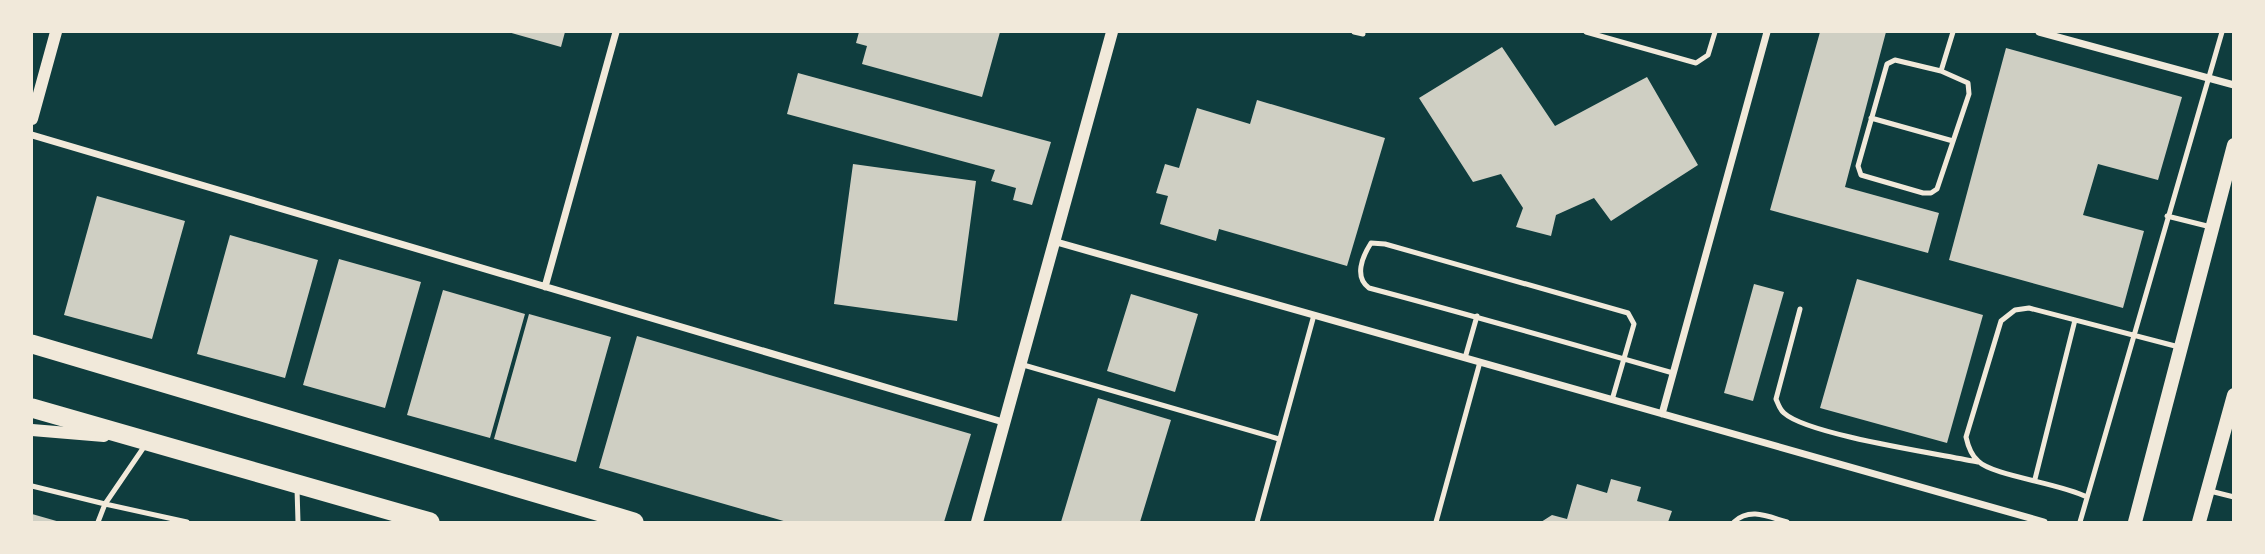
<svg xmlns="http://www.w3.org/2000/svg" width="2265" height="554" font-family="'DM Sans',sans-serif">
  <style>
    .building { fill: #cfcfc3 }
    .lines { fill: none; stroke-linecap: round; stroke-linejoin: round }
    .service { stroke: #f1e9da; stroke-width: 5 }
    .minor { stroke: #f1e9da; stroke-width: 7 }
    .tertiary { stroke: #f1e9da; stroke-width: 12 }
    .secondary { stroke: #f1e9da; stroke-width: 14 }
    .trunk { stroke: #f1e9da; stroke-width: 19 }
  </style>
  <rect width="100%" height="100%" fill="#0f3d3e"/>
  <path class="building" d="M 508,32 L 565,32 L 561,47 Z
    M 859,32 L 1000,32 L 982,97 L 862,64 L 867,46 L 856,43 Z
    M 1820,32 L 1886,32 L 1845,187 L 1939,213 L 1928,253 L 1770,210 Z
    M 1502,47 L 1555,126 L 1647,77 L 1698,165 L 1611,221 L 1594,198 L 1556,215 L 1551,236 L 1516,227 L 1523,208 L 1501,174 L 1473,182 L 1419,98 Z
    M 2006,48 L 2182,97 L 2158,180 L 2098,164 L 2083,215 L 2144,231 L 2123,308 L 1949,260 Z
    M 798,73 L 1051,142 L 1032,205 L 1013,200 L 1016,188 L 991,181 L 995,170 L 787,114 Z
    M 1257,100 L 1385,138 L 1347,266 L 1219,229 L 1216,241 L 1160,224 L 1168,196 L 1156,193 L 1165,164 L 1179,168 L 1197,108 L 1250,124 Z
    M 853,164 L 976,181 L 957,321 L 834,304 Z
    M 97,196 L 185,221 L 152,339 L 64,315 Z
    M 230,235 L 318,260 L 285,378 L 197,354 Z
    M 339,259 L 421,282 L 385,408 L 303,385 Z
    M 1857,279 L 1983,315 L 1947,443 L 1820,408 Z
    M 1754,284 L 1784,292 L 1753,401 L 1724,393 Z
    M 443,290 L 525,314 L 490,438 L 407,415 Z
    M 1131,294 L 1198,314 L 1175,392 L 1107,371 Z
    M 529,314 L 611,337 L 576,462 L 494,439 Z
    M 637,336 L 971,434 L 944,522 L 787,522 L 599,468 Z
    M 1098,398 L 1171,420 L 1140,522 L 1061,522 Z
    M 1611,479 L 1641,487 L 1637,501 L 1672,511 L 1668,522 L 1541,522 L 1552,515 L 1567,519 L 1577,484 L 1607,493 Z
    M 32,514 L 60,522 L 32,522 Z"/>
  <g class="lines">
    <path class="service" d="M 1354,32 L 1363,34
      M 1586,32 L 1696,63 L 1708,55 L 1715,32
      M 1941,71 L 1968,83 L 1969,94 L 1937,189 L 1931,193 L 1923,193 L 1861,175 L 1858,166 L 1887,64 L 1895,60 L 1941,71 L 1953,32
      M 1871,118 L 1953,141
      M 2167,216 L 2211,227
      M 1800,309 L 1776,399 C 1778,404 1780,410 1784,413 C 1808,435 1940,454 1978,462
      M 1465,358 L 1477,316
      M 1020,364 L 1279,439
      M 1612,400 L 1634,324 L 1628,313 L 1385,244 L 1371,243 C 1362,257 1354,277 1369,288 C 1471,315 1572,344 1673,373
      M 2035,479 L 2075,320
      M 32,486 L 105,504 L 146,444
      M 297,488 L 298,522
      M 2210,491 L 2234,497
      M 2087,497 C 2060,483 1993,476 1978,461 C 1971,455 1968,446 1966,437 L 2001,321 L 2015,310 L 2029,308 L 2179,347
      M 98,522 L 105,504 L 187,522
      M 1257,522 L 1314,315
      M 1436,522 L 1480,362
      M 1734,522 C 1750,507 1769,517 1787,522
      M 2080,522 L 2222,32"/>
    <path class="minor" d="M 2039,32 L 2234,85
      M 32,135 L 1003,422
      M 1053,241 L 2044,522
      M 545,287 L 616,32
      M 1662,414 L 1767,32"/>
    <path class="tertiary" d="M 32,119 L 56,32
      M 32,430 L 104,436
      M 977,522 L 1112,32"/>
    <path class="secondary" d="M 2135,522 L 2234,145
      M 2199,522 L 2234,395"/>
    <path class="trunk" d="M 32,344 L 634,522
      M 32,408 L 430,522"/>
  </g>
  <rect width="2265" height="554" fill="none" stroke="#f1e9da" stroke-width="66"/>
</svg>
